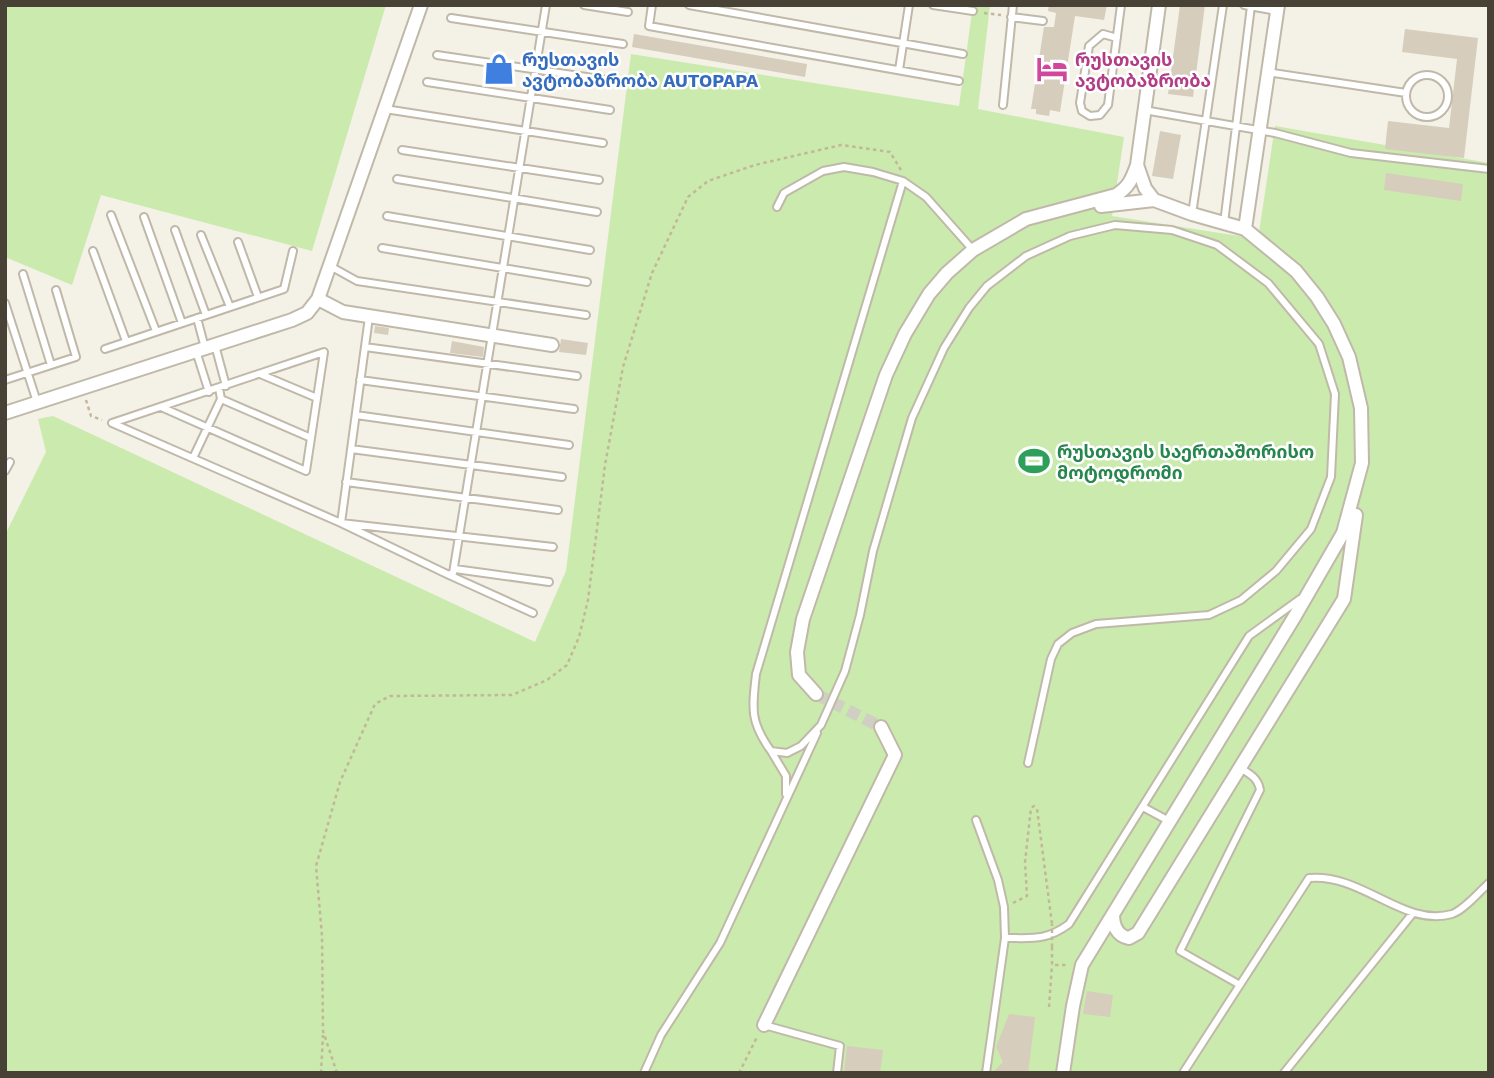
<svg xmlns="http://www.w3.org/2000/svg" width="1494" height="1078" font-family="'Work Sans','Noto Sans Georgian',sans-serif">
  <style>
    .green { fill: #cbeaae }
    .building { fill: #d6cdbc }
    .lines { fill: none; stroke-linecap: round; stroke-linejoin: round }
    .street-tunnel { stroke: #d1cec3; stroke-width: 12; stroke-dasharray: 12 6; stroke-linecap: butt }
    .lane-casing { stroke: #c0b9a9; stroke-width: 10 }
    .street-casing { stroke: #c0b9a9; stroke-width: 16 }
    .path { stroke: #c2b799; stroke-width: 2.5; stroke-dasharray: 3.5 3.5; stroke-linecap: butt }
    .lane { stroke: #fff; stroke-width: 6 }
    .street { stroke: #fff; stroke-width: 12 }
    .path-bridge { stroke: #c2b799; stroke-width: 2.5; stroke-dasharray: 3.5 3.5; stroke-linecap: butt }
    .labels { text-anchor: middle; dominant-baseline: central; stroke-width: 5; stroke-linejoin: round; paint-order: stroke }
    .shop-label { font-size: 18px; font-weight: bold; fill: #366cbe; stroke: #fff; text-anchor: start }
    .hotel-label { font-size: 18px; font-weight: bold; fill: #b23c85; stroke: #fff; text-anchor: start }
    .leisure-label { font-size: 18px; font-weight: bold; fill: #27864d; stroke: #fff; text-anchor: start }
  </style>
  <rect width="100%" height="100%" fill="#f4f1e7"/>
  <path class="green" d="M 5,5 L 386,5 L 312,251 L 101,195 L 72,285 L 5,257 Z
    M 973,5 L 990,5 L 978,109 L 1124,137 L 1112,216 L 1258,239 L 1275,126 L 1489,163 L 1489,1073 L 5,1073 L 5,535 L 46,452 L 38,419 L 53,416 L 535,642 L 566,571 L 631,54 L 959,106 Z"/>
  <path class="building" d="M 1049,5 L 1107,5 L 1104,20 L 1075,16 L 1060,112 L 1050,110 L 1049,116 L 1036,114 L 1036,109 L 1031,109 L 1044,27 L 1054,27 L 1056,13 L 1048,11 Z
    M 1180,5 L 1205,5 L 1193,97 L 1168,94 Z
    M 1405,29 L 1478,38 L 1464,158 L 1385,149 L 1388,121 L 1449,128 L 1457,59 L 1402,52 Z
    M 634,34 L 807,64 L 805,77 L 632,47 Z
    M 1160,131 L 1181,135 L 1173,179 L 1152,176 Z
    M 1386,173 L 1463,184 L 1461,201 L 1384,190 Z
    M 375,326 L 389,328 L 388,335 L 374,333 Z
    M 561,339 L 588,343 L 586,355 L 559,352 Z
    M 452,341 L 484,347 L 483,357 L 450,353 Z
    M 1087,991 L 1113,995 L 1110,1017 L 1083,1014 Z
    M 1009,1014 L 1035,1017 L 1028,1073 L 992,1073 L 1003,1062 L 996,1047 Z
    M 847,1046 L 883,1050 L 880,1073 L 844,1073 Z"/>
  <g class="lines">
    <path class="street-tunnel" d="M 816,694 L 881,727"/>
    <defs>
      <path id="lane" d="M 584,5 L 628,12
        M 652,5 L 649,26 L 959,81
        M 689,5 L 963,54
        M 933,5 L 973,11
        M 1244,5 L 1277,11
        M 1011,17 L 1043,21
        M 451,18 L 623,44
        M 1117,38 L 1103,34 L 1089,46 L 1080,103 L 1082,111 L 1090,116 L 1100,115 L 1108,105 L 1121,5
        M 437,55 L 614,81
        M 899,70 L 909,5
        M 1267,72 L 1406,93
        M1406 96a21 21 0 1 1 42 0a21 21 0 1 1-42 0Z
        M 427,82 L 610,110
        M 1003,105 L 1013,5
        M 385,109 L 603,143
        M 1144,110 L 1275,133 L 1351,153 L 1489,169
        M 402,150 L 599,180
        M 397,179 L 597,212
        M 903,181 L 756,674 C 752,709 750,722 771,751 L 787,753 L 801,746 L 821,725 L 845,671 L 860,615 L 873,551 L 912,418 L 944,348 L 969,308 L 987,286 L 1026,256 L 1070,236 L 1115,225 L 1172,230 L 1217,245 L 1268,283 L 1319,344 L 1335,394 L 1331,477 L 1311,529 L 1276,571 L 1241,600 L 1209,615 L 1096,624 L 1072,633 L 1058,644 L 1051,659 L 1028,763
        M 777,207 L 784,193 L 823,171 L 844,167 L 873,172 L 903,181 L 926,197 L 973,250
        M 1192,214 L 1223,5
        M 111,215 L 156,331
        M 387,216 L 590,250
        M 144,217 L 182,323
        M 1224,223 L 1251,6
        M 175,230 L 206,315
        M 201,235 L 230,307
        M 238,242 L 258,297
        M 382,248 L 587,282
        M 93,251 L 126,341
        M 330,266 L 357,281 L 586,315
        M 23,274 L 51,365
        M 5,303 L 37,402
        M 369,317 L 341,523 L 553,547
        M 197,318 L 205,348
        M 215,345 L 226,386
        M 365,347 L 577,376
        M 105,349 L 284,289 L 293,251
        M 196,351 L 209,392
        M 260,374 L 317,398
        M 5,380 L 76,357 L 56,290
        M 360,380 L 574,409
        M 221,399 L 311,438
        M 356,415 L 569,445
        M 112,423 L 341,523 L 449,575 L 453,573 L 546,5
        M 112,423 L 324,352 L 306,471 L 161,407
        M 351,449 L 562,477
        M 193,458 L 221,399 L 219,388
        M 5,471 L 10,462
        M 346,482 L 558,510
        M 455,569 L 549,582
        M 449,575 L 533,613
        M 771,751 L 786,776 L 786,794
        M 1240,768 C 1250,774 1258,778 1260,790 L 1180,951 L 1240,985
        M 1143,807 L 1169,821
        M 976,820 L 998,880 L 1004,907 L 1005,938 L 986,1073
        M 1005,938 C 1032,938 1046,941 1069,924 L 1249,636 L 1300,599
        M 764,1025 L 840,1046 L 837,1073
        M 644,1073 L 661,1035 L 720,943 L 817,733
        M 1183,1073 L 1309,878 C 1362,873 1404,928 1452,914 C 1464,910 1479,892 1489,883
        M 1284,1073 L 1413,913"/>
      <path id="street" d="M 1101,206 L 1154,200
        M 1245,229 L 1278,5
        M 318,299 L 343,312 L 552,345
        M 5,413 L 292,320 L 307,313 L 318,299 L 421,5
        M 816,694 L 799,675 L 797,652 L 803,619 L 886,375 L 905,334 L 929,294 L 947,273 L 973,250 L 1026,219 L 1116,195 C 1129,187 1132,179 1137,165
        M 1113,914 C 1113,926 1117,936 1129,938 L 1138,933 L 1344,599 L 1356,515
        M 764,1025 L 895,755 L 881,727
        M 1063,1073 L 1073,1006 L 1082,965 L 1295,616 L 1343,533 L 1362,463 L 1361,408 L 1349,357 L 1334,324 L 1317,297 L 1296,271 L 1245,229 L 1192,214 L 1154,200 L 1145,188 L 1137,165 L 1159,5"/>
    </defs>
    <use href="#lane" class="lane-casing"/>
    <use href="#street" class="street-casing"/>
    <path class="path" d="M 984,13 L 1001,15
      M 86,400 L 91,416 L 102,420
      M 1013,903 L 1027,896 L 1025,862 L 1031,808 L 1034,806 L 1037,809 L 1052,924
      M 1052,947 L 1052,965 L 1068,965
      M 1049,1007 L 1052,965
      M 321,1073 L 323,1035
      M 337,1073 L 323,1031 L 322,936 L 316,866 L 340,782 L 375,704 L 390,696 L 512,695 L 547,680 L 567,665 L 579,637 L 588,600 L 605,465 L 623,367 L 652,273 L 688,197 L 708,181 L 755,165 L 841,145 L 890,152 L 902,172
      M 739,1073 L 757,1037"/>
    <use href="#lane" class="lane"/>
    <use href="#street" class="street"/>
    <path class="path-bridge" d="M 1052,947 L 1052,924"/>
  </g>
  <defs>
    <symbol id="shop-bare" viewBox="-9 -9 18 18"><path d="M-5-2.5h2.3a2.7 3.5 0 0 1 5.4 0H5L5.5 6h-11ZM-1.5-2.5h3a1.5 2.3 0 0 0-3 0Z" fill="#3f7fe0" stroke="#fff" stroke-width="2.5" paint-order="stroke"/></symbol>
    <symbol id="hotel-bare" viewBox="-9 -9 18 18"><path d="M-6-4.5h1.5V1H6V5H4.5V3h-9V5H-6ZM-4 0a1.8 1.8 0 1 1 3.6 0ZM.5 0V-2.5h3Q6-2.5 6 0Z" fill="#d1479c" stroke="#fff" stroke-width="2.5" paint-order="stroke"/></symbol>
    <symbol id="stadium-bare" viewBox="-9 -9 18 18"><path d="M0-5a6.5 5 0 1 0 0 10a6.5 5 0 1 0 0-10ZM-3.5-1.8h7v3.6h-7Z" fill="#2e9e5b" stroke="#fff" stroke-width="2.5" paint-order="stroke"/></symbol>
  </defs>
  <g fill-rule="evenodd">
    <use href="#shop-bare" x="477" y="47" width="44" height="44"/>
    <use href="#hotel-bare" x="1030" y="47" width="44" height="44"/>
    <use href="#stadium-bare" x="1012" y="439" width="44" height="44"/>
  </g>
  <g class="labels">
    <g class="shop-label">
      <text x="522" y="59">რუსთავის<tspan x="522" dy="21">ავტობაზრობა AUTOPAPA</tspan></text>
    </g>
    <g class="hotel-label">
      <text x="1075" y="59">რუსთავის<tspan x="1075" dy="21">ავტობაზრობა</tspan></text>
    </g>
    <g class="leisure-label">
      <text x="1057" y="451">რუსთავის საერთაშორისო<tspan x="1057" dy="21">მოტოდრომი</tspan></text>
    </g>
  </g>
  <rect width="1494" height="1078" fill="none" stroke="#474235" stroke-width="14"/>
</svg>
